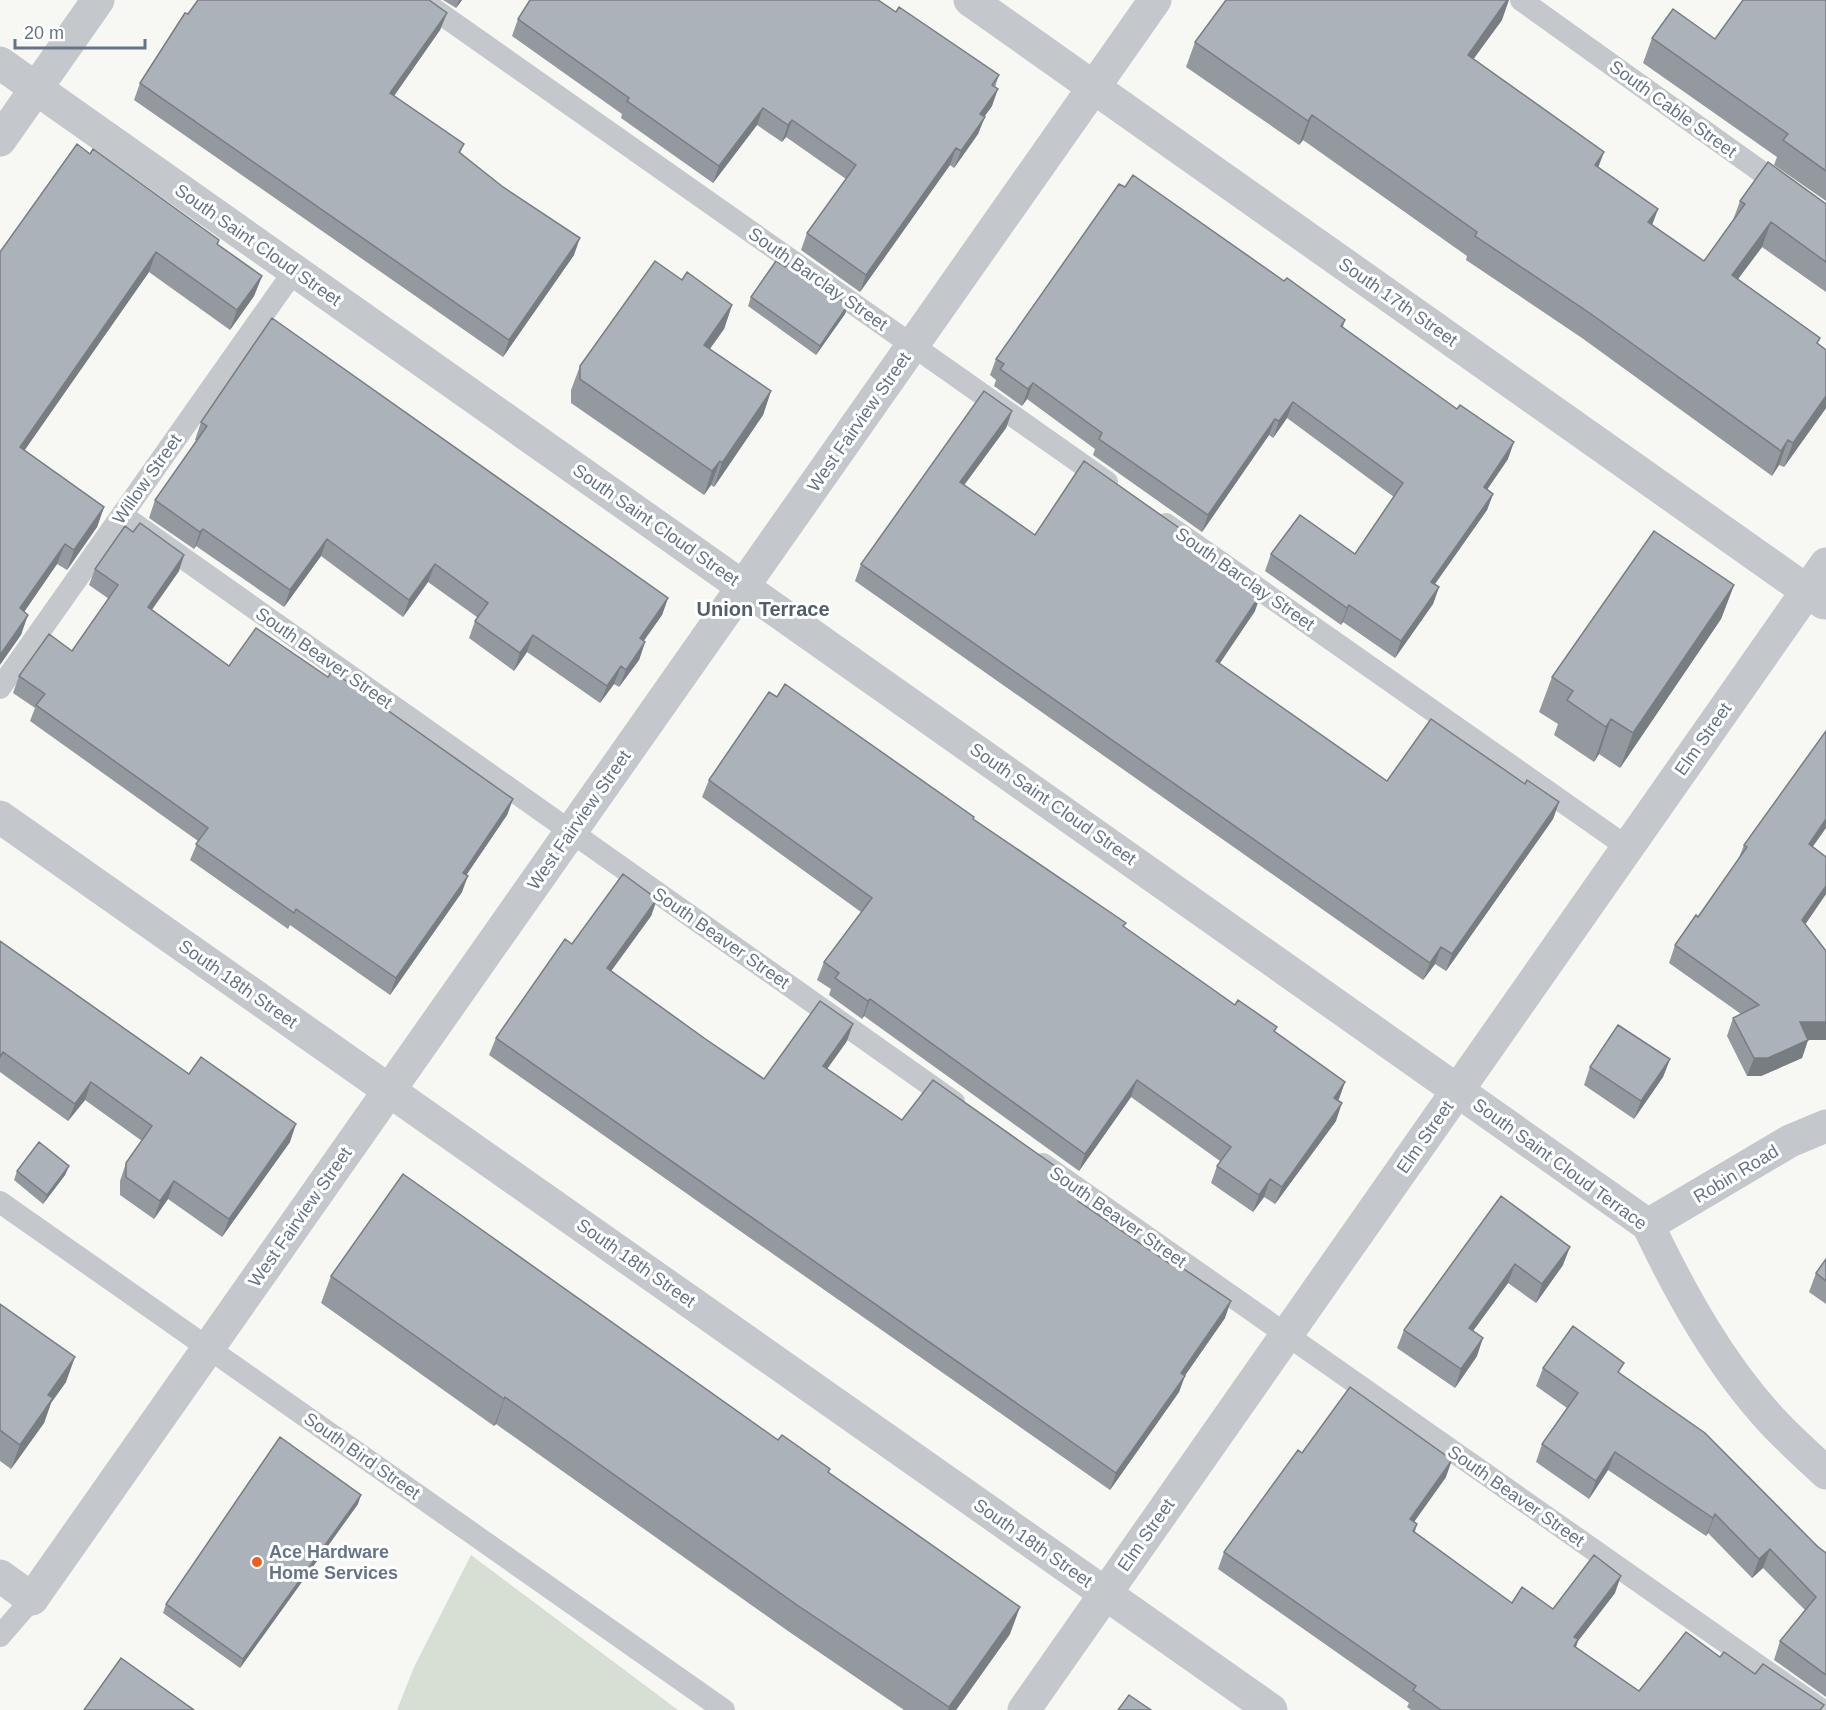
<svg xmlns="http://www.w3.org/2000/svg" width="1826" height="1710" font-family="Arial,sans-serif">
  <style>
    .green { fill: #d7dfd5 }
    .lines { fill: none; stroke-linecap: round; stroke-linejoin: round }
    .service { stroke: #c4c7cb; stroke-width: 22 }
    .minor { stroke: #c4c7cb; stroke-width: 33 }
    .tertiary { stroke: #c4c7cb; stroke-width: 33 }
    .wall { fill: #93999f }
    .shaded-wall { fill: #787d82 }
    .building { fill: #abb2b9; stroke: #787d82; stroke-width: 1.5 }
    .poi-dot { fill: #e96022; stroke: #fff; stroke-width: 2 }
    .labels { text-anchor: middle; dominant-baseline: central; stroke-width: 6; stroke-linejoin: round; paint-order: stroke }
    .street-label { font-size: 18px; fill: #657486; stroke: #fff }
    .poi-label { font-size: 18px; font-weight: bold; fill: #657486; stroke: #fff; text-anchor: start }
    .neighbourhood-label { font-size: 20px; font-weight: bold; fill: #535e6b; stroke: #fff }
  </style>
  <rect width="100%" height="100%" fill="#f7f7f4"/>
  <path class="green" d="M 471,1555 L 678,1710 L 397,1710 L 414,1667 Z"/>
  <g class="lines">
    <path class="service" d="M 421,0 L 1107,482
      M 1521,0 L 1826,218
      M 122,515 L 954,1102
      M 1166,524 L 1627,847
      M 0,688 L 294,271
      M 1043,1164 L 1822,1710
      M 0,1202 L 724,1710
      M 0,1636 L 32,1599"/>
    <path class="minor" d="M 970,0 L 1824,603
      M 0,63 L 1648,1225 C 1681,1294 1720,1365 1773,1422 C 1790,1440 1808,1456 1826,1473
      M 0,817 L 1271,1710
      M 1648,1225 L 1790,1141 L 1826,1126
      M 0,1576 L 32,1599 L 1155,0
      M 1024,1710 L 1826,564"/>
    <path class="tertiary" d="M 0,140 L 98,0"/>
  </g>
  <path class="wall" d="M 443,0 L 462,0 L 456,8 Z
    M 1826,0 L 1826,201 L 1774,165 L 1777,157 L 1643,63 L 1652,38 L 1715,39 Z
    M 896,12 L 999,75 L 995,87 L 992,106 L 984,117 L 978,134 L 954,168 L 950,165 L 860,292 L 801,250 L 807,233 L 846,179 L 786,137 L 782,142 L 757,125 L 713,183 L 621,118 L 622,114 L 512,36 L 518,19 Z
    M 447,13 L 440,30 L 394,96 L 464,144 L 460,153 L 574,255 L 503,357 L 134,100 L 140,83 L 188,14 Z
    M 1502,20 L 1473,59 L 1598,167 L 1658,209 L 1652,225 L 1704,261 L 1733,220 L 1740,201 L 1826,204 L 1826,292 L 1762,247 L 1738,279 L 1818,344 L 1826,408 L 1784,467 L 1779,465 L 1772,476 L 1582,338 L 1466,260 L 1467,256 L 1303,140 L 1299,145 L 1186,67 L 1195,42 Z
    M 219,240 L 218,245 L 262,276 L 254,296 L 230,330 L 149,272 L 24,450 L 104,507 L 97,527 L 67,570 L 57,564 L 24,612 L 21,635 L 0,252 Z
    M 785,267 L 848,305 L 845,314 L 816,355 L 748,306 L 751,297 Z
    M 682,280 L 732,305 L 724,329 L 710,349 L 771,391 L 763,415 L 714,487 L 711,485 L 704,495 L 571,403 L 571,390 L 580,366 Z
    M 1284,281 L 1345,320 L 1343,327 L 1508,459 L 1487,489 L 1493,494 L 1487,510 L 1435,584 L 1439,587 L 1433,604 L 1395,658 L 1343,622 L 1341,625 L 1265,571 L 1271,554 L 1355,554 L 1394,497 L 1287,418 L 1273,438 L 1269,435 L 1202,532 L 1093,455 L 1095,449 L 1027,399 L 1022,406 L 994,386 L 996,380 L 990,375 L 996,359 Z
    M 1012,411 L 1006,428 L 964,485 L 1035,535 L 1190,544 L 1255,611 L 1219,664 L 1387,781 L 1525,784 L 1559,802 L 1553,819 L 1446,971 L 1435,964 L 1423,980 L 855,581 L 861,564 Z
    M 201,422 L 668,598 L 662,615 L 644,641 L 645,642 L 639,660 L 619,687 L 614,684 L 600,703 L 527,652 L 514,671 L 469,638 L 475,621 L 477,617 L 428,582 L 403,617 L 321,556 L 284,607 L 196,546 L 194,549 L 149,518 L 155,500 L 197,441 L 195,440 Z
    M 95,569 L 179,571 L 152,610 L 229,666 L 328,677 L 513,799 L 507,815 L 466,875 L 462,892 L 390,995 L 290,925 L 288,929 L 190,860 L 198,841 L 30,721 L 35,708 L 13,693 L 19,676 L 72,651 L 109,599 L 89,585 Z
    M 1734,585 L 1721,619 L 1620,768 L 1599,754 L 1594,762 L 1554,735 L 1558,724 L 1539,712 L 1552,677 Z
    M 709,780 L 974,817 L 973,820 L 1235,1005 L 1275,1032 L 1345,1082 L 1338,1100 L 1336,1121 L 1275,1204 L 1264,1197 L 1253,1212 L 1211,1183 L 1217,1166 L 1220,1161 L 1131,1097 L 1079,1171 L 864,1016 L 862,1019 L 829,995 L 831,989 L 817,980 L 824,962 L 861,912 L 702,797 Z
    M 1744,845 L 1813,847 L 1826,894 L 1805,924 L 1826,951 L 1826,1040 L 1808,1040 L 1802,1058 L 1761,1076 L 1747,1076 L 1727,1036 L 1733,1018 L 1741,1014 L 1669,963 L 1675,945 L 1698,917 L 1738,860 Z
    M 657,899 L 651,916 L 611,971 L 704,1038 L 764,1079 L 847,1041 L 827,1069 L 902,1120 L 1065,1188 L 1079,1202 L 1225,1318 L 1185,1375 L 1179,1392 L 1110,1490 L 489,1055 L 496,1038 L 572,944 Z
    M 0,941 L 189,1074 L 290,1142 L 222,1237 L 168,1199 L 154,1219 L 120,1195 L 120,1181 L 126,1163 L 142,1141 L 85,1100 L 68,1121 L 0,1072 Z
    M 1670,1059 L 1663,1077 L 1634,1119 L 1584,1085 L 1590,1067 Z
    M 69,1166 L 65,1175 L 43,1204 L 14,1180 L 17,1171 Z
    M 1501,1196 L 1563,1265 L 1536,1303 L 1508,1283 L 1473,1331 L 1477,1356 L 1455,1388 L 1397,1348 L 1404,1330 Z
    M 1826,1259 L 1826,1304 L 1809,1292 L 1816,1273 Z
    M 331,1276 L 778,1440 L 829,1473 L 1010,1634 L 956,1710 L 904,1710 L 788,1631 L 496,1424 L 494,1426 L 321,1303 Z
    M 0,1304 L 66,1382 L 51,1403 L 44,1423 L 11,1469 L 0,1461 Z
    M 1543,1368 L 1621,1374 L 1826,1553 L 1826,1697 L 1774,1660 L 1780,1641 L 1805,1610 L 1763,1568 L 1752,1578 L 1708,1533 L 1706,1536 L 1608,1470 L 1589,1499 L 1536,1462 L 1542,1444 L 1567,1408 L 1536,1386 Z
    M 1302,1453 L 1446,1477 L 1414,1522 L 1417,1524 L 1415,1532 L 1512,1603 L 1553,1609 L 1615,1593 L 1578,1641 L 1576,1647 L 1639,1691 L 1720,1657 L 1755,1674 L 1822,1710 L 1411,1710 L 1407,1707 L 1409,1703 L 1218,1569 L 1224,1552 Z
    M 358,1504 L 240,1668 L 163,1613 L 166,1604 Z"/>
  <path class="shaded-wall" d="M 459,0 L 462,0 L 456,8 Z
    M 1507,0 L 1509,0 L 1502,20 L 1459,79 L 1468,55 Z
    M 447,13 L 440,30 L 384,110 L 390,93 Z
    M 998,89 L 992,106 L 974,131 L 980,114 Z
    M 763,108 L 757,125 L 713,183 L 719,166 Z
    M 1312,115 L 1303,140 L 1299,145 L 1308,121 Z
    M 985,117 L 978,134 L 954,168 L 961,151 Z
    M 792,120 L 786,137 L 782,142 L 788,125 Z
    M 956,148 L 950,165 L 860,292 L 866,275 Z
    M 1604,152 L 1595,176 L 1595,165 Z
    M 1658,209 L 1649,233 L 1648,222 Z
    M 1771,222 L 1762,247 L 1723,299 L 1732,275 Z
    M 580,238 L 574,255 L 503,357 L 509,340 Z
    M 156,252 L 149,272 L 13,467 L 20,447 Z
    M 262,276 L 254,296 L 230,330 L 237,310 Z
    M 732,305 L 724,329 L 695,369 L 704,345 Z
    M 848,305 L 845,314 L 816,355 L 820,346 Z
    M 1033,383 L 1027,399 L 1022,406 L 1028,389 Z
    M 771,391 L 763,415 L 714,487 L 722,463 Z
    M 1826,396 L 1826,408 L 1784,467 L 1793,443 Z
    M 1293,402 L 1287,418 L 1273,438 L 1279,421 Z
    M 1012,411 L 1006,428 L 954,499 L 960,482 Z
    M 1275,419 L 1269,435 L 1202,532 L 1208,515 Z
    M 1788,440 L 1779,465 L 1772,476 L 1781,451 Z
    M 1514,442 L 1508,459 L 1478,503 L 1484,487 Z
    M 720,461 L 711,485 L 704,495 L 712,471 Z
    M 1493,494 L 1487,510 L 1425,598 L 1431,582 Z
    M 104,507 L 97,527 L 67,570 L 74,550 Z
    M 203,529 L 196,546 L 194,549 L 200,532 Z
    M 327,539 L 321,556 L 284,607 L 290,590 Z
    M 65,544 L 57,564 L 13,628 L 20,608 Z
    M 184,555 L 179,571 L 142,623 L 148,607 Z
    M 435,564 L 428,582 L 403,617 L 409,600 Z
    M 1734,585 L 1721,619 L 1620,768 L 1633,733 Z
    M 1439,587 L 1433,604 L 1395,658 L 1401,641 Z
    M 1261,594 L 1255,611 L 1210,678 L 1216,661 Z
    M 668,598 L 662,615 L 633,655 L 640,638 Z
    M 1349,605 L 1343,622 L 1341,625 L 1347,608 Z
    M 28,615 L 21,635 L 0,665 L 0,655 Z
    M 533,635 L 527,652 L 514,671 L 520,653 Z
    M 645,642 L 639,660 L 619,687 L 626,670 Z
    M 621,666 L 614,684 L 600,703 L 607,686 Z
    M 1611,719 L 1599,754 L 1594,762 L 1606,727 Z
    M 513,799 L 507,815 L 457,889 L 463,873 Z
    M 1559,802 L 1553,819 L 1446,971 L 1452,954 Z
    M 1826,819 L 1826,828 L 1802,862 L 1809,844 Z
    M 468,876 L 462,892 L 390,995 L 396,978 Z
    M 1826,886 L 1826,894 L 1796,938 L 1802,920 Z
    M 657,899 L 651,916 L 601,985 L 607,968 Z
    M 1441,947 L 1435,964 L 1423,980 L 1430,963 Z
    M 870,999 L 864,1016 L 862,1019 L 868,1001 Z
    M 1800,1022 L 1826,1022 L 1826,1040 L 1808,1040 L 1802,1058 L 1761,1076 L 1747,1076 L 1754,1058 Z
    M 853,1024 L 847,1041 L 817,1083 L 823,1066 Z
    M 1670,1059 L 1663,1077 L 1634,1119 L 1641,1101 Z
    M 1137,1080 L 1131,1097 L 1079,1171 L 1085,1154 Z
    M 91,1082 L 85,1100 L 68,1121 L 75,1104 Z
    M 1345,1082 L 1339,1099 L 1328,1115 L 1334,1098 Z
    M 1342,1103 L 1336,1121 L 1275,1204 L 1282,1187 Z
    M 296,1124 L 290,1142 L 222,1237 L 229,1219 Z
    M 69,1166 L 65,1175 L 43,1204 L 47,1195 Z
    M 1069,1176 L 1063,1193 L 1062,1186 Z
    M 1270,1179 L 1264,1197 L 1253,1212 L 1259,1195 Z
    M 174,1181 L 168,1199 L 154,1219 L 160,1201 Z
    M 1570,1247 L 1563,1265 L 1536,1303 L 1542,1284 Z
    M 1515,1264 L 1508,1283 L 1462,1346 L 1469,1328 Z
    M 1231,1301 L 1225,1318 L 1175,1390 L 1181,1373 Z
    M 1483,1338 L 1477,1356 L 1455,1388 L 1461,1369 Z
    M 75,1357 L 66,1382 L 51,1403 L 44,1423 L 11,1469 L 20,1445 L 48,1395 Z
    M 1185,1376 L 1179,1392 L 1110,1490 L 1116,1473 Z
    M 505,1397 L 496,1424 L 494,1426 L 504,1399 Z
    M 1615,1452 L 1608,1470 L 1589,1499 L 1596,1481 Z
    M 1452,1460 L 1446,1477 L 1404,1536 L 1410,1519 Z
    M 361,1495 L 358,1504 L 240,1668 L 243,1659 Z
    M 1715,1514 L 1708,1533 L 1706,1536 L 1713,1518 Z
    M 1770,1549 L 1763,1568 L 1752,1578 L 1759,1559 Z
    M 1621,1576 L 1615,1593 L 1578,1641 L 1572,1656 L 1574,1637 Z
    M 1020,1607 L 1010,1634 L 956,1710 L 948,1710 L 949,1707 Z"/>
  <path class="building" d="M 198,0 L 429,0 L 447,13 L 390,93 L 464,144 L 459,152 L 503,187 L 580,238 L 509,340 L 140,83 L 185,13 L 188,14 Z
    M 530,0 L 878,0 L 896,12 L 899,7 L 999,75 L 992,85 L 998,89 L 980,114 L 985,117 L 961,151 L 956,148 L 866,275 L 807,233 L 856,165 L 792,120 L 788,125 L 763,108 L 719,166 L 627,101 L 629,98 L 518,19 Z
    M 1226,0 L 1507,0 L 1468,55 L 1604,152 L 1595,165 L 1658,209 L 1648,222 L 1704,261 L 1745,204 L 1740,201 L 1768,162 L 1826,204 L 1826,262 L 1771,222 L 1732,275 L 1820,338 L 1817,343 L 1826,350 L 1826,396 L 1793,443 L 1788,440 L 1781,451 L 1591,314 L 1475,236 L 1477,232 L 1312,115 L 1308,121 L 1195,42 Z
    M 1743,0 L 1826,0 L 1826,171 L 1783,140 L 1788,134 L 1652,38 L 1673,9 L 1715,39 Z
    M 77,144 L 90,154 L 93,149 L 219,240 L 217,244 L 262,276 L 237,310 L 156,252 L 20,447 L 104,507 L 74,550 L 65,544 L 20,608 L 28,615 L 0,655 L 0,252 Z
    M 1133,175 L 1284,281 L 1287,278 L 1345,320 L 1341,326 L 1457,409 L 1460,405 L 1514,442 L 1484,487 L 1493,494 L 1431,582 L 1439,587 L 1401,641 L 1349,605 L 1347,608 L 1271,554 L 1300,515 L 1355,554 L 1403,483 L 1293,402 L 1279,421 L 1275,419 L 1208,515 L 1099,439 L 1102,433 L 1033,383 L 1028,389 L 1000,369 L 1004,364 L 996,359 L 1119,184 L 1125,187 Z
    M 655,261 L 682,280 L 687,272 L 732,305 L 704,345 L 771,391 L 722,463 L 720,461 L 712,471 L 580,379 L 580,366 Z
    M 776,261 L 785,267 L 788,263 L 848,305 L 820,346 L 751,297 Z
    M 272,318 L 668,598 L 640,638 L 645,642 L 626,670 L 621,666 L 607,686 L 533,635 L 520,653 L 475,621 L 488,603 L 435,564 L 409,600 L 327,539 L 290,590 L 203,529 L 200,532 L 155,500 L 207,426 L 201,422 Z
    M 984,391 L 1012,411 L 960,482 L 1035,535 L 1084,461 L 1192,537 L 1188,543 L 1261,594 L 1216,661 L 1387,781 L 1431,719 L 1525,784 L 1527,780 L 1559,802 L 1452,954 L 1441,947 L 1430,963 L 861,564 Z
    M 140,523 L 184,555 L 148,607 L 229,666 L 256,628 L 328,677 L 332,671 L 513,799 L 463,873 L 468,876 L 396,978 L 296,909 L 294,913 L 196,844 L 208,828 L 36,705 L 45,694 L 19,676 L 49,634 L 72,651 L 118,585 L 95,569 L 125,526 L 133,532 Z
    M 1654,531 L 1734,585 L 1633,733 L 1611,719 L 1606,727 L 1567,700 L 1573,691 L 1552,677 Z
    M 785,684 L 974,817 L 973,819 L 1126,923 L 1123,926 L 1235,1005 L 1238,1000 L 1277,1027 L 1274,1031 L 1345,1082 L 1334,1098 L 1342,1103 L 1282,1187 L 1270,1179 L 1259,1195 L 1217,1166 L 1231,1147 L 1137,1080 L 1085,1154 L 870,999 L 868,1001 L 835,978 L 839,973 L 824,962 L 872,898 L 709,780 L 769,692 L 777,697 Z
    M 1826,731 L 1826,819 L 1809,844 L 1826,857 L 1826,886 L 1802,920 L 1826,951 L 1826,1022 L 1800,1022 L 1808,1040 L 1768,1058 L 1754,1058 L 1733,1018 L 1759,1005 L 1675,945 L 1696,915 L 1698,917 L 1747,847 L 1744,845 Z
    M 623,874 L 657,899 L 607,968 L 704,1038 L 764,1079 L 820,1001 L 853,1024 L 823,1066 L 902,1120 L 933,1080 L 1069,1176 L 1062,1186 L 1080,1198 L 1078,1201 L 1173,1266 L 1175,1263 L 1231,1301 L 1181,1373 L 1185,1376 L 1116,1473 L 496,1038 L 565,939 L 572,944 Z
    M 0,941 L 189,1074 L 201,1057 L 296,1124 L 229,1219 L 174,1181 L 160,1201 L 126,1177 L 126,1163 L 152,1126 L 91,1082 L 75,1104 L 3,1052 L 0,1057 Z
    M 1618,1025 L 1670,1059 L 1641,1101 L 1590,1067 Z
    M 39,1142 L 69,1166 L 47,1195 L 17,1171 Z
    M 403,1174 L 778,1440 L 782,1435 L 830,1469 L 828,1472 L 1020,1607 L 949,1707 L 797,1605 L 505,1397 L 504,1399 L 331,1276 Z
    M 1501,1196 L 1570,1247 L 1542,1284 L 1515,1264 L 1469,1328 L 1483,1338 L 1461,1369 L 1404,1330 Z
    M 1826,1259 L 1826,1281 L 1816,1273 Z
    M 0,1304 L 75,1357 L 48,1395 L 53,1398 L 20,1445 L 0,1430 Z
    M 1573,1326 L 1624,1363 L 1618,1372 L 1705,1433 L 1818,1547 L 1826,1553 L 1826,1675 L 1780,1641 L 1816,1597 L 1770,1549 L 1759,1559 L 1715,1514 L 1713,1518 L 1615,1452 L 1596,1481 L 1542,1444 L 1578,1393 L 1543,1368 Z
    M 1350,1387 L 1452,1460 L 1410,1519 L 1417,1524 L 1413,1531 L 1512,1603 L 1522,1587 L 1553,1609 L 1594,1555 L 1621,1576 L 1574,1637 L 1578,1639 L 1574,1646 L 1639,1691 L 1686,1632 L 1720,1657 L 1724,1652 L 1755,1674 L 1763,1664 L 1824,1705 L 1820,1710 L 1441,1710 L 1413,1690 L 1416,1686 L 1224,1552 L 1298,1450 L 1302,1453 Z
    M 280,1437 L 361,1495 L 243,1659 L 166,1604 Z
    M 121,1658 L 194,1710 L 84,1710 Z
    M 1129,1695 L 1151,1710 L 1118,1710 Z"/>
  <circle class="poi-dot" cx="257" cy="1562" r="6"/>
  <g class="labels">
    <g class="street-label">
      <text transform="translate(1673 109) rotate(36)">South Cable Street</text>
      <text transform="translate(258 245) rotate(35)">South Saint Cloud Street</text>
      <text transform="translate(818 279) rotate(35)">South Barclay Street</text>
      <text transform="translate(1398 302) rotate(35)">South 17th Street</text>
      <text transform="translate(859 422) rotate(-55)">West Fairview Street</text>
      <text transform="translate(147 479) rotate(-55)">Willow Street</text>
      <text transform="translate(656 525) rotate(35)">South Saint Cloud Street</text>
      <text transform="translate(1245 579) rotate(35)">South Barclay Street</text>
      <text transform="translate(324 658) rotate(35)">South Beaver Street</text>
      <text transform="translate(1703 739) rotate(-55)">Elm Street</text>
      <text transform="translate(1053 804) rotate(35)">South Saint Cloud Street</text>
      <text transform="translate(579 820) rotate(-55)">West Fairview Street</text>
      <text transform="translate(721 938) rotate(35)">South Beaver Street</text>
      <text transform="translate(238 984) rotate(35)">South 18th Street</text>
      <text transform="translate(1425 1137) rotate(-55)">Elm Street</text>
      <text transform="translate(1560 1164) rotate(36)">South Saint Cloud Terrace</text>
      <text transform="translate(1736 1174) rotate(-31)">Robin Road</text>
      <text transform="translate(300 1217) rotate(-55)">West Fairview Street</text>
      <text transform="translate(1118 1217) rotate(35)">South Beaver Street</text>
      <text transform="translate(636 1263) rotate(35)">South 18th Street</text>
      <text transform="translate(362 1456) rotate(35)">South Bird Street</text>
      <text transform="translate(1516 1496) rotate(35)">South Beaver Street</text>
      <text transform="translate(1146 1535) rotate(-55)">Elm Street</text>
      <text transform="translate(1033 1543) rotate(35)">South 18th Street</text>
    </g>
    <g class="poi-label">
      <text x="269" y="1552">Ace Hardware<tspan x="269" dy="21">Home Services</tspan></text>
    </g>
    <g class="neighbourhood-label">
      <text x="763" y="609">Union Terrace</text>
    </g>
  </g>
  <path d="M15 39v9h130v-9" fill="none" stroke="#657486" stroke-width="3"/>
  <text x="24" y="39" font-size="18" fill="#657486" stroke="#ffffff" stroke-width="4.5" paint-order="stroke">20 m</text>
</svg>
